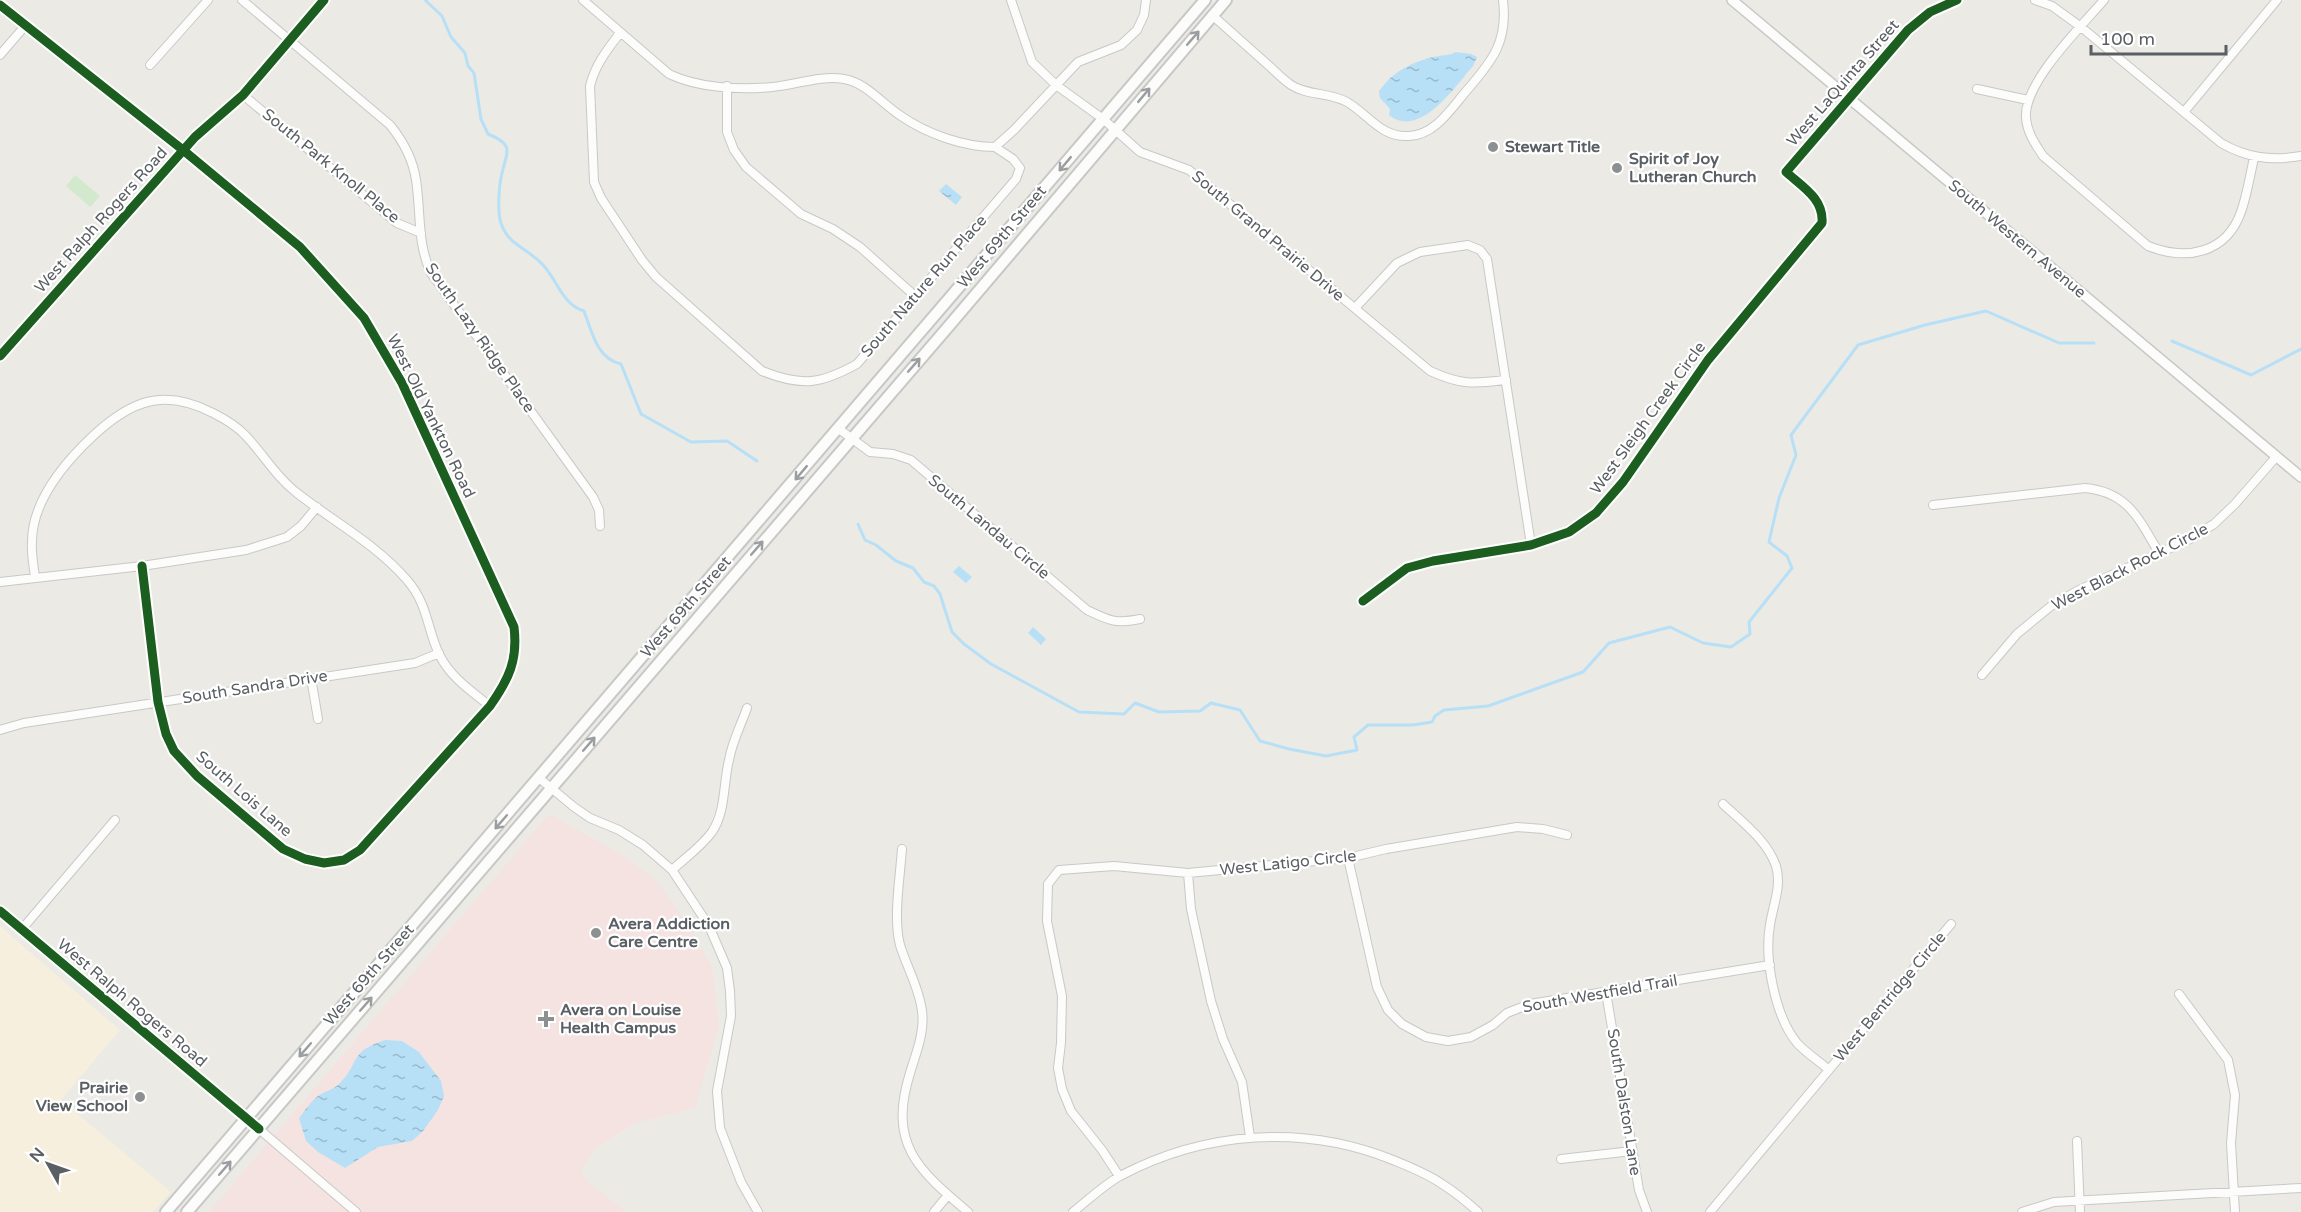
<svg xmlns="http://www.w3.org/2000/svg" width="2301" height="1212" font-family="'Varela Round',sans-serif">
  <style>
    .commercial { fill: #f6efdd }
    .medical { fill: #f5e3e1 }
    .garden { fill: #d3e9ce }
    .water { fill: url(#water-ripples) }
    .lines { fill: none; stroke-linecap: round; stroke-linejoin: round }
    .stream { stroke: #b7e0f7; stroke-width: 3 }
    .minor-casing { stroke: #c8c8c8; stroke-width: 10 }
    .tertiary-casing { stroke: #c8c8c8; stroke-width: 12 }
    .secondary-casing { stroke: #c7c7c6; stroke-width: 14 }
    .minor { stroke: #fcfcfb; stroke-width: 8 }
    .tertiary { stroke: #fcfcfb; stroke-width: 9 }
    .secondary { stroke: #fcfcfb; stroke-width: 10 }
    .cycleway-casing { stroke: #fff; stroke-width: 13 }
    .cycleway { stroke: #1b5e20; stroke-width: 9 }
    .oneway { stroke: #9b9ea0 }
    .poi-dot { fill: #8d9091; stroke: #fff; stroke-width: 2 }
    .labels { text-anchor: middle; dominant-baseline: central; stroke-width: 4.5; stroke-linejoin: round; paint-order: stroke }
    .street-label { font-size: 16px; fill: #5a5f64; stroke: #fff }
    .poi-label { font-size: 16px; font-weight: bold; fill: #5a5f64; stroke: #fff; text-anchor: start }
  </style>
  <defs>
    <pattern id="water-ripples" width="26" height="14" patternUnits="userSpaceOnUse" patternTransform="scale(1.5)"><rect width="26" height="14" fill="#b7e0f7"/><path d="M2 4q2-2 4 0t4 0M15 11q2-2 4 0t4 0" fill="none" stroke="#98b9cc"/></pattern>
  </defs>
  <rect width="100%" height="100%" fill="#ebeae5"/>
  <path class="commercial" d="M 0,926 L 120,1030 L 61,1100 L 171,1192 L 153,1212 L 0,1212 Z"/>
  <path class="medical" d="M 549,814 L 624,856 L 656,880 L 693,932 L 712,968 L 719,1026 L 695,1108 L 635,1123 L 597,1147 L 581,1169 L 584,1178 L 626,1212 L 209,1212 Z"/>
  <path class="garden" d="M 75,175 L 100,196 L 90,207 L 66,186 Z"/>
  <path class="water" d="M 1456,52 L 1471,54 L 1477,57 L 1473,66 C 1456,85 1420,140 1389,115 L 1390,109 L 1380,98 L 1379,92 C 1390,73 1412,62 1433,57 C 1441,55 1449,56 1456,52 Z
    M 946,184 L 962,197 L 956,205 L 939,191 Z
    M 959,566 L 972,577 L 966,583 L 953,572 Z
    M 1033,627 L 1046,639 L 1041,645 L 1028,633 Z
    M 385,1040 L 402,1041 L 419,1052 L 441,1081 L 444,1096 L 438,1110 L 423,1131 L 412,1141 L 378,1147 L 345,1168 L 318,1152 L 306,1141 L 299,1118 C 305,1111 311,1101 318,1096 C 325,1091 333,1090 339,1084 C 361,1062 348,1052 385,1040 Z"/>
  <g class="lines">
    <path class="stream" d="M 425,0 L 442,16 L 451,37 L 465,53 L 468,66 L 474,73 L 481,119 L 488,134 C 515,145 507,151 502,173 C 499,185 497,212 501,223 C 507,243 525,248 539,261 C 557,276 560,304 584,311 C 592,332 597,359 621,364 L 641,414 L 691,442 L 727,441 L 757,461
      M 2172,341 L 2251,375 L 2301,349
      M 858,524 L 865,540 L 876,545 L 896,561 L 913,568 L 924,582 L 934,586 L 940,594 L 952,632 L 964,644 L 991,664 L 1079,712 L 1124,714 L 1135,703 L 1159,712 L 1200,711 L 1211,703 L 1240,710 L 1260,741 L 1289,749 L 1326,756 L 1357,750 L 1354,737 L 1368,725 L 1413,725 L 1432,722 L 1435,716 L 1444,710 L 1488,706 L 1583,672 L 1609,643 L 1670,627 L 1703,643 L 1731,647 L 1750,634 L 1749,622 L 1792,568 L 1787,556 L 1769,542 L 1779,498 L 1796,455 L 1791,435 L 1858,345 L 1925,325 L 1986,311 L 2059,343 L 2094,343"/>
    <defs>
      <path id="minor" d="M 242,0 L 390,125 C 403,141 413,159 416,180 C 421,211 417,244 431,273 L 593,497 L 599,510 L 600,526
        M 583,0 L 669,74 C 698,88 739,90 772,87 C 796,85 820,75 844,79 C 867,83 882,104 901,116 C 927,134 964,147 995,147
        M 1011,0 L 1032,62 L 1056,85 L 1103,119 L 1140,152 L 1189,170 L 1430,371 C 1461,385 1472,384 1506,380
        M 2035,0 L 2052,6 L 2081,27 L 2221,143 C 2247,158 2271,161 2301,156
        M 2104,0 C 2081,27 2023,83 2026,118 C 2027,132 2035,144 2043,156 L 2148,246 C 2186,261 2226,254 2241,212 C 2247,195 2250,175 2254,158
        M 1212,15 C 1231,32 1249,48 1267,64 C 1275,71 1282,79 1291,85 C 1308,96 1329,92 1347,102 C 1368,114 1381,138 1409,136 C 1436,135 1452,107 1468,89 C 1493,60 1508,41 1503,0
        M 620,33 C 607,50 595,65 590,86 L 594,182 L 601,198 L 642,260 L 656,277 L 762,371 C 802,387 821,384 857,364 L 1016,179 L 1020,168 L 1013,159 L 995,147
        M 0,55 L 25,26
        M 150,65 L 208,0
        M 727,86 L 727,132 L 734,150 L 746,167 L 801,214 L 833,229 L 860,247 L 915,296
        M 1977,89 L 2028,100
        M 243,95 L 397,223 L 421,233
        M 2184,112 L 2277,0
        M 995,147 L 1014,130 L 1078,62 L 1121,45 L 1137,30 L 1144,15 L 1146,0
        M 1355,308 L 1397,263 L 1420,252 L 1468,245 L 1480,250 L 1487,259 L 1531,545
        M 839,429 L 870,452 L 893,454 L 911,460 L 1087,610 C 1110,621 1115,624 1140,619
        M 1933,505 L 2085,488 C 2128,492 2139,519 2159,553
        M 142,566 L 158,702 L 166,734 L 174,751 L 197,776 L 283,849 L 305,859 L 324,863 L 344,860 L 360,850 L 490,706 C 509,679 518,660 514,627 L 402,383 L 364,318 L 300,247 L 183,150
        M 35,578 C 34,567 31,554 32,542 C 32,500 65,462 94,435 C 132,400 164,388 213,413 C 225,419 237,426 246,436 C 264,455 276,477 297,493 C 334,522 376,544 407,580 C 428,604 427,629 439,654 C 450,677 471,691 490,706
        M 0,582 L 142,566 L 246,550 L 287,537 L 301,526 L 317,507
        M 1363,601 L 1407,568 L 1433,561 L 1531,545 L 1569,532 L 1596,513 L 1623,482 L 1708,360 L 1822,223 C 1824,199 1803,187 1786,172 L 1908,30 L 1930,12 L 1957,0
        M 1982,675 L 2017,634 L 2051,606 L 2077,591 L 2190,539 L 2214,524 L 2235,504 L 2276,457
        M 311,678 L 318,719
        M 0,730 L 24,723 L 415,663 L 439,653
        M 539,778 L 574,807 L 590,818 L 619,830 L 643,845 L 672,870 L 709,926 L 727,968 L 730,991 L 731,1016 L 717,1091 L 720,1128 L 741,1182 L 758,1212
        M 1723,804 C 1742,822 1767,840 1776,866 C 1782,886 1773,905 1770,925 C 1764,959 1775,1016 1797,1043 C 1806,1053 1819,1061 1829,1070
        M 902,849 C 900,877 893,919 900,945 C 907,968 919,987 922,1011 C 925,1032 916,1053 910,1073 C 888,1144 917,1169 968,1212
        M 1348,858 L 1377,987 L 1388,1010 L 1402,1024 L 1426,1037 L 1448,1041 L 1471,1037 L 1493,1025 L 1507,1013 L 1530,1004 L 1770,965
        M 672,870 C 685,858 701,847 712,832 C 726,811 723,784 729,760 C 732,742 741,725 747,708
        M 1188,873 L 1191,909 L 1211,1001 L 1223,1039 L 1242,1082 L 1250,1137
        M 22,929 L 115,820
        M 1606,992 L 1639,1190 L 1647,1212
        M 2179,994 L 2228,1060 L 2235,1095 L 2231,1143 L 2235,1212
        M 259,1129 L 356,1212
        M 2077,1141 L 2080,1212
        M 1561,1159 L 1632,1151
        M 1119,1176 L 1102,1150 L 1071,1111 L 1062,1089 L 1058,1068 L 1061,1043 L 1062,996 L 1047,921 L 1048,884 L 1059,870 L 1114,866 L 1188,873 L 1348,858 L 1386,849 L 1517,827 L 1543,829 L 1567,835
        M 934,1212 L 948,1195
        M 1073,1212 C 1088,1200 1104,1185 1120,1176 C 1205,1131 1304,1124 1393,1160 C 1410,1167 1428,1174 1442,1184 C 1455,1192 1467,1202 1478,1212
        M 1710,1212 L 1951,924
        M 2022,1212 L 2054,1202 L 2301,1188"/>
      <path id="tertiary" d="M 1732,0 L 2301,477
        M 0,5 L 183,150
        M 0,356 L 195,137 L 243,95 L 324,0
        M 0,911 L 259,1129"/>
      <path id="secondary" d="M 166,1212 L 1205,0
        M 187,1212 L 948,327 L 1226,0"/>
    </defs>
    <use href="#minor" class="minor-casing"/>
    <use href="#tertiary" class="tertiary-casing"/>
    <use href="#secondary" class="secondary-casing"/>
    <use href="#minor" class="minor"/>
    <use href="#tertiary" class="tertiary"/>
    <use href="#secondary" class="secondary"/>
    <defs>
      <path id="cycleway" d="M 0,5 L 183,150 L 300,247 L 364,318 L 402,383 L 514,627 C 518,660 509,679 490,706 L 360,850 L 344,860 L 324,863 L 305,859 L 283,849 L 197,776 L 174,751 L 166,734 L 158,702 L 142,566
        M 0,356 L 195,137 L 243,95 L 324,0
        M 1363,601 L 1407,568 L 1433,561 L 1531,545 L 1569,532 L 1596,513 L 1623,482 L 1708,360 L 1822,223 C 1824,199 1803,187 1786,172 L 1908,30 L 1930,12 L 1957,0
        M 0,911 L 259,1129"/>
    </defs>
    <use href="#cycleway" class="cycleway-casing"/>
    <use href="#cycleway" class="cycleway"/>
  </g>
  <defs><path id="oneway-shaft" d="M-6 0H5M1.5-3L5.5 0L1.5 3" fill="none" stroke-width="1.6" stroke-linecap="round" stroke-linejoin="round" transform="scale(1.5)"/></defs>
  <g class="oneway">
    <use href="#oneway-shaft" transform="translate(1193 38) rotate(-49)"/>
    <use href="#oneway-shaft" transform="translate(1144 95) rotate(-50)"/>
    <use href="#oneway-shaft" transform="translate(1065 164) rotate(130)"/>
    <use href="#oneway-shaft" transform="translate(914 365) rotate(-49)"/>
    <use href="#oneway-shaft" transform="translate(801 473) rotate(130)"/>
    <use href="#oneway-shaft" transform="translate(757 548) rotate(-49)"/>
    <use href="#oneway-shaft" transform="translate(589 744) rotate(-49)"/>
    <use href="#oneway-shaft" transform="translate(501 822) rotate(131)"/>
    <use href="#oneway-shaft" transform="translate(366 1004) rotate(-49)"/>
    <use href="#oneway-shaft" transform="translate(305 1050) rotate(131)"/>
    <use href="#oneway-shaft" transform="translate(225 1168) rotate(-49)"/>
  </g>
  <g class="poi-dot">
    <circle cx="1493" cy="147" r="6"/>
    <circle cx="1617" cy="168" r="6"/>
    <circle cx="596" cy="933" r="6"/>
    <path d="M543 1010h6v6h6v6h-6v6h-6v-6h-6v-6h6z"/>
    <circle cx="140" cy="1097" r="6"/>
  </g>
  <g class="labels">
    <g class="street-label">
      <text transform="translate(1843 83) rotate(-49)">West LaQuinta Street</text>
      <text transform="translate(331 166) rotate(39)">South Park Knoll Place</text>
      <text transform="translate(101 220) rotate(-48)">West Ralph Rogers Road</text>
      <text transform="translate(1268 236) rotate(40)">South Grand Prairie Drive</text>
      <text transform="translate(1002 237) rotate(-50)">West 69th Street</text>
      <text transform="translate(2017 239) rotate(40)">South Western Avenue</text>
      <text transform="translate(924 286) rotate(-49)">South Nature Run Place</text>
      <text transform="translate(480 338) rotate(55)">South Lazy Ridge Place</text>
      <text transform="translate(431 416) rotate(64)">West Old Yankton Road</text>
      <text transform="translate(1648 418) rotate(-54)">West Sleigh Creek Circle</text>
      <text transform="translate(989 527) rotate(40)">South Landau Circle</text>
      <text transform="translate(2130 567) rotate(-27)">West Black Rock Circle</text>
      <text transform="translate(686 607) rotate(-49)">West 69th Street</text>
      <text transform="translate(255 687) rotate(-9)">South Sandra Drive</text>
      <text transform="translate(244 794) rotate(41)">South Lois Lane</text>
      <text transform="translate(1288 863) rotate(-6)">West Latigo Circle</text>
      <text transform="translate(369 975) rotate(-49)">West 69th Street</text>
      <text transform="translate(1600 994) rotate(-10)">South Westfield Trail</text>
      <text transform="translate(1890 997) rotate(-50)">West Bentridge Circle</text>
      <text transform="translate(132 1003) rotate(40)">West Ralph Rogers Road</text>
      <text transform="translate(1624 1102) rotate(81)">South Dalston Lane</text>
    </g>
    <g class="poi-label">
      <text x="1505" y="147">Stewart Title</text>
      <text x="1629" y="159">Spirit of Joy<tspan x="1629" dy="18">Lutheran Church</tspan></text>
      <text x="608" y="924">Avera Addiction<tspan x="608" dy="18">Care Centre</tspan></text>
      <text x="560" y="1010">Avera on Louise<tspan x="560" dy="18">Health Campus</tspan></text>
      <text x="128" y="1088" text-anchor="end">Prairie<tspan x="128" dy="18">View School</tspan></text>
    </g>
  </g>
  <g transform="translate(48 1164) rotate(310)" stroke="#ffffff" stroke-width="4.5" paint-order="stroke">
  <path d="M0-4.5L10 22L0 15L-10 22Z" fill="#5a5f64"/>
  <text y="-9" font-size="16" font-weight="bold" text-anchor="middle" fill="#5a5f64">N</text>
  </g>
  <path d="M2091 45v9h135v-9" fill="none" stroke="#5a5f64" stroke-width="3"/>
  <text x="2100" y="45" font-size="18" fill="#5a5f64" stroke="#ffffff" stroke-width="4.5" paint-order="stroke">100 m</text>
</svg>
